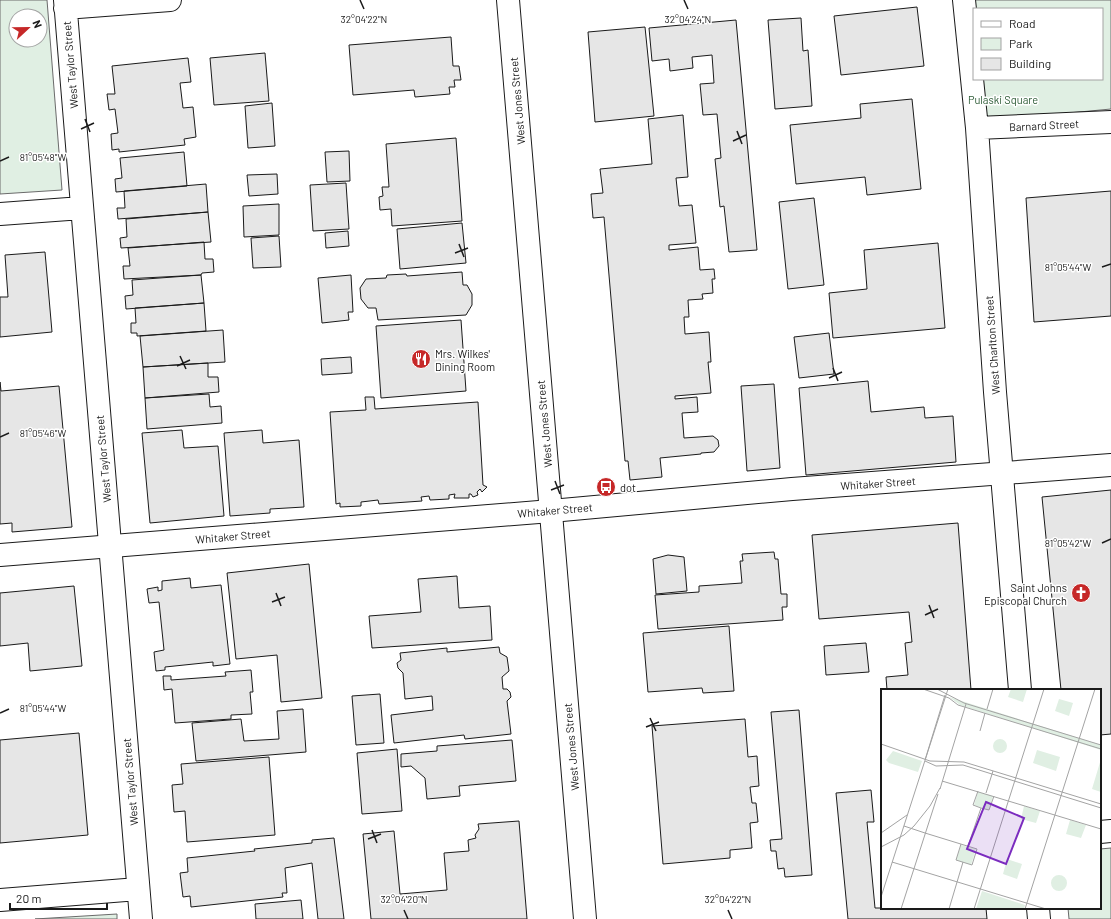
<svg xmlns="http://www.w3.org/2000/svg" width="1111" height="919" font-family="Barlow,sans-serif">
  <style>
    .green { fill: #e0efe3; stroke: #6a6a6a; fill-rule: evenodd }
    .building { fill: #e6e6e6; stroke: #1a1a1a }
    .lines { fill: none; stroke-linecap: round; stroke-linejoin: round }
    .minor-casing { stroke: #1a1a1a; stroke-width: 24 }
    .major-casing { stroke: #1a1a1a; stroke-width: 24 }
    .minor { stroke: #fff; stroke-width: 22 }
    .major { stroke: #fff; stroke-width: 22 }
    .ticks { fill: none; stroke: #1a1a1a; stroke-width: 1.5 }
    .labels { text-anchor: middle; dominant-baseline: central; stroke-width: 3; stroke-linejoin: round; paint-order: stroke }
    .street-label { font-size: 11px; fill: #1a1a1a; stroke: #fff }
    .park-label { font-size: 11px; fill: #2b5a34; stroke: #fff }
    .poi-label { font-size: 11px; fill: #1a1a1a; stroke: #fff; text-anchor: start }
    .inset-road { fill: none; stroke: #a3a3a3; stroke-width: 1 }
    .view { fill: #7b2cbf; fill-opacity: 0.15; stroke: #7b2cbf; stroke-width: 2 }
    .inset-edge { fill: none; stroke: #1a1a1a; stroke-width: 2 }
    .ticks-label { font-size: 10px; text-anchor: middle; fill: #1a1a1a; stroke: #fff; stroke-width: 3; stroke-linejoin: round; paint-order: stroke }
  </style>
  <rect width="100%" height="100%" fill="#fff"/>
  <path class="green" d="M 0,0 L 47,0 L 62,190 L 0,194 ZM 16,16 L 40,16 L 40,40 L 16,40 Z
    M 972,0 L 1111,0 L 1111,109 L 984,121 L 980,79 L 1102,79 L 1102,9 L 974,9 Z
    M 1111,848 L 1111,919 L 1069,919 L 1068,908 L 1100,908 L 1100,849 Z
    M 117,914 L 117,919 L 35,919 Z"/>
  <path class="building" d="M 917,7 L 924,66 L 841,75 L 834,16 Z
    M 801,18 L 803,51 L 808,50 L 812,106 L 775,109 L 768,20 Z
    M 736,20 L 757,250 L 729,252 L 724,206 L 720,207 L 715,159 L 721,158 L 717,114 L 703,115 L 700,84 L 714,83 L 712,55 L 692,57 L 693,68 L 670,71 L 669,59 L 652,61 L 649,28 Z
    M 645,27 L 654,116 L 595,122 L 588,32 Z
    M 451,37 L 453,66 L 459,66 L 461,80 L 454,80 L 455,87 L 449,87 L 450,94 L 415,97 L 414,90 L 353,95 L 349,45 Z
    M 265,53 L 269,101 L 214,105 L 210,58 Z
    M 188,58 L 191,82 L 180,83 L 183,108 L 193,107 L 196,137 L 184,139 L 185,145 L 119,152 L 119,149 L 112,150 L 111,134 L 118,133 L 115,109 L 109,110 L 107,94 L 115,94 L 112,66 Z
    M 912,99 L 921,189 L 867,195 L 865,177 L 796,184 L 790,125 L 861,118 L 860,104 Z
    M 272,103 L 275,146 L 248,148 L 245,106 Z
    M 683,115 L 688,177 L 676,178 L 679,206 L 692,205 L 696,243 L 669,245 L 669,250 L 698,247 L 700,270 L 714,269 L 715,279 L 712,279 L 713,293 L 702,294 L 703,299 L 688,300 L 689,317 L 684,317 L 685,334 L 709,332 L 711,362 L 708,362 L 711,393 L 675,396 L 675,399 L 697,397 L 698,412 L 682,413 L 684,438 L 713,436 L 718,440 L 719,446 L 714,452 L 701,453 L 701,454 L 660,458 L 662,477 L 630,480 L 628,461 L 625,461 L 604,217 L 593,218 L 591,194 L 603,193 L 600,169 L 652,164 L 648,119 Z
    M 456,138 L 462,221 L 392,226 L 391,209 L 380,210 L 379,197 L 383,196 L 382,187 L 389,187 L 386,144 Z
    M 349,151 L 350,181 L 327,182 L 325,152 Z
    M 184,152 L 187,186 L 116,192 L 115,179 L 122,178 L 120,158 Z
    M 277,174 L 278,194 L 249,196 L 247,175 Z
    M 346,183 L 349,229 L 313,231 L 310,185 Z
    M 206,184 L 208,212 L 118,219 L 117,208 L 125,208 L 124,191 Z
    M 1111,191 L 1111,316 L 1034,322 L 1026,198 Z
    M 814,198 L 824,285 L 788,289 L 779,202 Z
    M 279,204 L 279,235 L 244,237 L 243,206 Z
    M 208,212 L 211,242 L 121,248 L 120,238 L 127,237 L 126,219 Z
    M 462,223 L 466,263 L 400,269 L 397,229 Z
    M 348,231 L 349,246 L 326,248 L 325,233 Z
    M 279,236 L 281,267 L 253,268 L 251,238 Z
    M 204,242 L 205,259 L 213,259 L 214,272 L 202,273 L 201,275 L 124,279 L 123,266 L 130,266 L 128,248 Z
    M 938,243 L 945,328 L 833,338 L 829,293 L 867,289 L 864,250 Z
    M 45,252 L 52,332 L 0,337 L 0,297 L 8,297 L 5,255 Z
    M 462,272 L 463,285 L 467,285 L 472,294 L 472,305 L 466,315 L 378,320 L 376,308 L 368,308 L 361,299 L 360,288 L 366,279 L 386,278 L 387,275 L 406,274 L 407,276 Z
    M 201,275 L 204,303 L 126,309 L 125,296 L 133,295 L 132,280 Z
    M 351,275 L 353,312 L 348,312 L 349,320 L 322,323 L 318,278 Z
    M 204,303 L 206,331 L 137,336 L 137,333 L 131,333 L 131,323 L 136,323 L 135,308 Z
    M 461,320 L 466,391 L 381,398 L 376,326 Z
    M 223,330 L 225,362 L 143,367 L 140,336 Z
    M 829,333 L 834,374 L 799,378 L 794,337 Z
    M 351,357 L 352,373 L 322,375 L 321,359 Z
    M 208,363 L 208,377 L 218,377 L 219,392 L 145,398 L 143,367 Z
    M 868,381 L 871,412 L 924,407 L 925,418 L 953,416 L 956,462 L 806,475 L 799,388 Z
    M 0,382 L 1,391 L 59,386 L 72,527 L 12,532 L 12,523 L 0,524 Z
    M 774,384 L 780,468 L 747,471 L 741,386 Z
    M 209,394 L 210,407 L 221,406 L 222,423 L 147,429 L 145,398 Z
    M 365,397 L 374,397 L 375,409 L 478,402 L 483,485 L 487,487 L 482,492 L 480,489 L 477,492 L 478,495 L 473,497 L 471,494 L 469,494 L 469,498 L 454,498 L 455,494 L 449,495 L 449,499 L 430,500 L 429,496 L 421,497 L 422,501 L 379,504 L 378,500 L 361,502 L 361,506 L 340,507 L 340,503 L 336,504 L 330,412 L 366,410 Z
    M 182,430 L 184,448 L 218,446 L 224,516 L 150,523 L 142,433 Z
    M 262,430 L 263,443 L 299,440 L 304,507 L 270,509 L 270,513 L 230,516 L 224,433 Z
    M 1111,490 L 1111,734 L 1100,735 L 1100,690 L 1061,690 L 1042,497 Z
    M 958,523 L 971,690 L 887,690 L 886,677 L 908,675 L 905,643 L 912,642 L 909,612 L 819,619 L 812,535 Z
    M 774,552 L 775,559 L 778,559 L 781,594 L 787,594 L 787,607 L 782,607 L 783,620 L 658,629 L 655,595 L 699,592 L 699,586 L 742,583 L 740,561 L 743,561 L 742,554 Z
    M 668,555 L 684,557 L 687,591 L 656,594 L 653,559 Z
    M 309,564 L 322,698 L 281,702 L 277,655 L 236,659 L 227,573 Z
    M 457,576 L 459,608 L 490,606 L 492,640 L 372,648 L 369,616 L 421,612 L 418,579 Z
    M 190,578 L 191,588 L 221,585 L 230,664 L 213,666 L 213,662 L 165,667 L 165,670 L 156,671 L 154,652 L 164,650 L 159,602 L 149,603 L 147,589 L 158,587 L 158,591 L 162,590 L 162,581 Z
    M 74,586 L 82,666 L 30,671 L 28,643 L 0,646 L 0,593 Z
    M 729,626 L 734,691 L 703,693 L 702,688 L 648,692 L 643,633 Z
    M 866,643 L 869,672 L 826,675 L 824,646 Z
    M 499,647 L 500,653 L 507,657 L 509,671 L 502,677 L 503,689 L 507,689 L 510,692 L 511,697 L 507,701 L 511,734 L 465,739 L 464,735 L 394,743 L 391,715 L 433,710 L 432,696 L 405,699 L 403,673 L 398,668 L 397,663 L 401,660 L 400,653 L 447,648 L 447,652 Z
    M 251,670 L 253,692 L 250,692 L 252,714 L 231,715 L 231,719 L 175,723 L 172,689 L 164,690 L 163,676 L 171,676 L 171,680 L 226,676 L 225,672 Z
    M 380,694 L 384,743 L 356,745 L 352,696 Z
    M 303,709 L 306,752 L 196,761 L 192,723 L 241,719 L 244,741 L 279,739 L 277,711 Z
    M 799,710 L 812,875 L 785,877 L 784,868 L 778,869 L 776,851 L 771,851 L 770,840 L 782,839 L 771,712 Z
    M 745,719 L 748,757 L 757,756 L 759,786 L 750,787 L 752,803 L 756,803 L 758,822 L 750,823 L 752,848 L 730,850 L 730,858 L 663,864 L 652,726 Z
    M 79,733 L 88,835 L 0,843 L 0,740 Z
    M 512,740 L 516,781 L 459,786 L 460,796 L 427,799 L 425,778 L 411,766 L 401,767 L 401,754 L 437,751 L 437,746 Z
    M 397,749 L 402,811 L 362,814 L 357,753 Z
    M 269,757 L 275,835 L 187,842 L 185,811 L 174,812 L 172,785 L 183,784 L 181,764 Z
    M 871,790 L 874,822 L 867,822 L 875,908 L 986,908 L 987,919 L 848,919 L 836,793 Z
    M 519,821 L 527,919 L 371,919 L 363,834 L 394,831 L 400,894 L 447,890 L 444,853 L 469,851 L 468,840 L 476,838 L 475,835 L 479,829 L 478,824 Z
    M 334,838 L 344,919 L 318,919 L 312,863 L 285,868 L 287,893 L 282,893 L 283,897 L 191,907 L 190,896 L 183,897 L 180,873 L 188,872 L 187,858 L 255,851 L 254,849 L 312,843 L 312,840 Z
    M 301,900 L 303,919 L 256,919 L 255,904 Z"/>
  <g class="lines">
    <defs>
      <path id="minor" d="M 65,0 L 141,919
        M 508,0 L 585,919
        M 964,0 L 977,128 L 995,392 L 1020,690
        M 65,8 L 170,0
        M 977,128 L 1111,122
        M 0,214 L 82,208
        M 1100,832 L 1111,831
        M 0,900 L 138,889
        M 1038,908 L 1039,919"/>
      <path id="major" d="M 0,555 L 551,511 L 792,489 L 1111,465"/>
    </defs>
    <use href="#minor" class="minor-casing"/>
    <use href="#major" class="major-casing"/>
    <use href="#minor" class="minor"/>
    <use href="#major" class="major"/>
  </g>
  <path class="ticks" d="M 360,0 L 364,9M 684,0 L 688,9M 85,119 L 90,132M 81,129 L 94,123M 737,131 L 742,144M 733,141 L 746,135M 0,161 L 9,157M 459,244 L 464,257M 455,253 L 468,248M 1102,267 L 1111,264M 180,356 L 186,369M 177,366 L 190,360M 833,368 L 838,381M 829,378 L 842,372M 0,437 L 9,433M 555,481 L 560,494M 551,490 L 564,485M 1102,543 L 1111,539M 276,593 L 281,606M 272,602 L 285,597M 929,605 L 934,618M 925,615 L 938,609M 0,713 L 9,709M 650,718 L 656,731M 646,727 L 659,722M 372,830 L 377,843M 368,839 L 381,834M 404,910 L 408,919M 728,910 L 732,919"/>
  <defs>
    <symbol id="restaurant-disc" viewBox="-11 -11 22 22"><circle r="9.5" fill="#c62828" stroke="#fff"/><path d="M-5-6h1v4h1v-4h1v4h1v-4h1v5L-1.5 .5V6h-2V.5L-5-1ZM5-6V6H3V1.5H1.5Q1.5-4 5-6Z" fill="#fff"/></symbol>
    <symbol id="bus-disc" viewBox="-11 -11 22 22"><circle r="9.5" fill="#c62828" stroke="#fff"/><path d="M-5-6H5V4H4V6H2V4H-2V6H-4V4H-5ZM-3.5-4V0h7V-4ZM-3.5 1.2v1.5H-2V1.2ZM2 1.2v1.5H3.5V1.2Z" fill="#fff"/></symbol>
    <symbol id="church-disc" viewBox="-11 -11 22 22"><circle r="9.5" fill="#c62828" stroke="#fff"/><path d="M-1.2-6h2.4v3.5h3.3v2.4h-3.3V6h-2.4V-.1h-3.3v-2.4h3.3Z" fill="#fff"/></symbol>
  </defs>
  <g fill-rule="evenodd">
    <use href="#restaurant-disc" x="410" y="348" width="22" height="22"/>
    <use href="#bus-disc" x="595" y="476" width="22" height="22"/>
    <use href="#church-disc" x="1070" y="582" width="22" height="22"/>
  </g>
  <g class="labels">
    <g class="street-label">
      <text transform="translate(70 65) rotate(-95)">West Taylor Street</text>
      <text transform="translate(517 101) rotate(-95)">West Jones Street</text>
      <text transform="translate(1044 125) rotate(-3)">Barnard Street</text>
      <text transform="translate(992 345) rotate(-94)">West Charlton Street</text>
      <text transform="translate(544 424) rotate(-95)">West Jones Street</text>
      <text transform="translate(103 459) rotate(-95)">West Taylor Street</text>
      <text transform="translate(878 483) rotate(-4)">Whitaker Street</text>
      <text transform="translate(555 510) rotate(-5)">Whitaker Street</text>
      <text transform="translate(233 536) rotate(-5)">Whitaker Street</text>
      <text transform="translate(571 747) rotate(-95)">West Jones Street</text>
      <text transform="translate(130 782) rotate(-95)">West Taylor Street</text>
    </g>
    <g class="park-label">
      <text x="1003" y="99">Pulaski Square</text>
    </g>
    <g class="poi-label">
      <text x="435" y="353">Mrs. Wilkes'<tspan x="435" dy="13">Dining Room</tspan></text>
      <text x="620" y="487">dot</text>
      <text x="1067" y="587" text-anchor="end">Saint Johns<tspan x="1067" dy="13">Episcopal Church</tspan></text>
    </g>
  </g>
  <g transform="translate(881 689)">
    <rect width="220" height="220" fill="#fff"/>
    <path d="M 130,0 L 146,0 L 142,13 L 127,8 ZM 68,8 L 220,56 L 220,61 L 79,16 ZM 178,10 L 192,14 L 188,27 L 174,22 ZM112 57a7 7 0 1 1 14 0a7 7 0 1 1-14 0ZM 156,61 L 179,68 L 175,82 L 152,74 ZM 12,62 L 41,72 L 37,83 L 8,74 L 5,71 ZM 220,70 L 220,103 L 211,100 ZM 97,103 L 112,107 L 108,121 L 93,116 ZM 143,117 L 159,122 L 155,134 L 140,130 ZM 189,131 L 205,136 L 200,149 L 185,145 ZM 80,156 L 95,160 L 90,176 L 75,171 ZM 126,170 L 141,175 L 136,190 L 122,185 ZM170 194a8 8 0 1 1 16 0a8 8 0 1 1-16 0ZM 101,202 L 144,216 L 143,220 L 95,220 Z" fill="#e0efe3"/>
    <path class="inset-road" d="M 42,0 L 68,9 L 77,16 L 220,60M 56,0 L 83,14 L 220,56M 106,20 L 112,0M 99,42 L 104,24M 0,55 L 49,72 L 83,73 L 220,115M 44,71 L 64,6M 44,72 L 55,77 L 82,76 L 220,119M 61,92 L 220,140M 59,100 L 85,15M 97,102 L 92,116 L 100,119 L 108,121 L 113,107M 105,104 L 112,82M 23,137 L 44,144 L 96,160 L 91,176 L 75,171 L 80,155M 0,144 L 26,126M 87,157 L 100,119M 0,158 L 23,146 L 33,137 L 49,117 L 59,99M 11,173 L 165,220M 0,208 L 67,0M 20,220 L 57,105M 68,220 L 82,173M 93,220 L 163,0M 144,220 L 214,0"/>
    <path class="view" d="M 105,113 L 143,129 L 125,175 L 86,160 Z"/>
    <rect width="220" height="220" class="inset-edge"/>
  </g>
  <g class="ticks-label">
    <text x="364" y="23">32°04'22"N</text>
    <text x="688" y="23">32°04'24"N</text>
    <text x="43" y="161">81°05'48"W</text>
    <text x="1068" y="271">81°05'44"W</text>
    <text x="43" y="437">81°05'46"W</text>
    <text x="1068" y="547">81°05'42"W</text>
    <text x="43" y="712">81°05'44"W</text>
    <text x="404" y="903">32°04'20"N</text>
    <text x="728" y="903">32°04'22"N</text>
  </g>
  <rect x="973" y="8" width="130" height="72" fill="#ffffff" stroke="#a3a3a3"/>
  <rect x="981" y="21" width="20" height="6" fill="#ffffff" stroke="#a3a3a3"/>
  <text x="1009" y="28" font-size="12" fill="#1a1a1a">Road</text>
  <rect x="981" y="38" width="20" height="12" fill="#e0efe3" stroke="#a3a3a3"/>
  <text x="1009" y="48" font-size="12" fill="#1a1a1a">Park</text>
  <rect x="981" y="58" width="20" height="12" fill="#e6e6e6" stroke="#a3a3a3"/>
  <text x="1009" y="68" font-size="12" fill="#1a1a1a">Building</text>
  <g transform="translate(28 28) rotate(68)"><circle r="19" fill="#ffffff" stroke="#a3a3a3"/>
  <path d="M0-3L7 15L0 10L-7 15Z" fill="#c62828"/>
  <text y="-6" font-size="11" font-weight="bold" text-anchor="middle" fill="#1a1a1a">N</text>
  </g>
  <path d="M10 903v6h97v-6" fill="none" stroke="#1a1a1a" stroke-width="2"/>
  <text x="16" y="903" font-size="12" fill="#1a1a1a" stroke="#ffffff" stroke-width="3" paint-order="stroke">20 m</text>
</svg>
